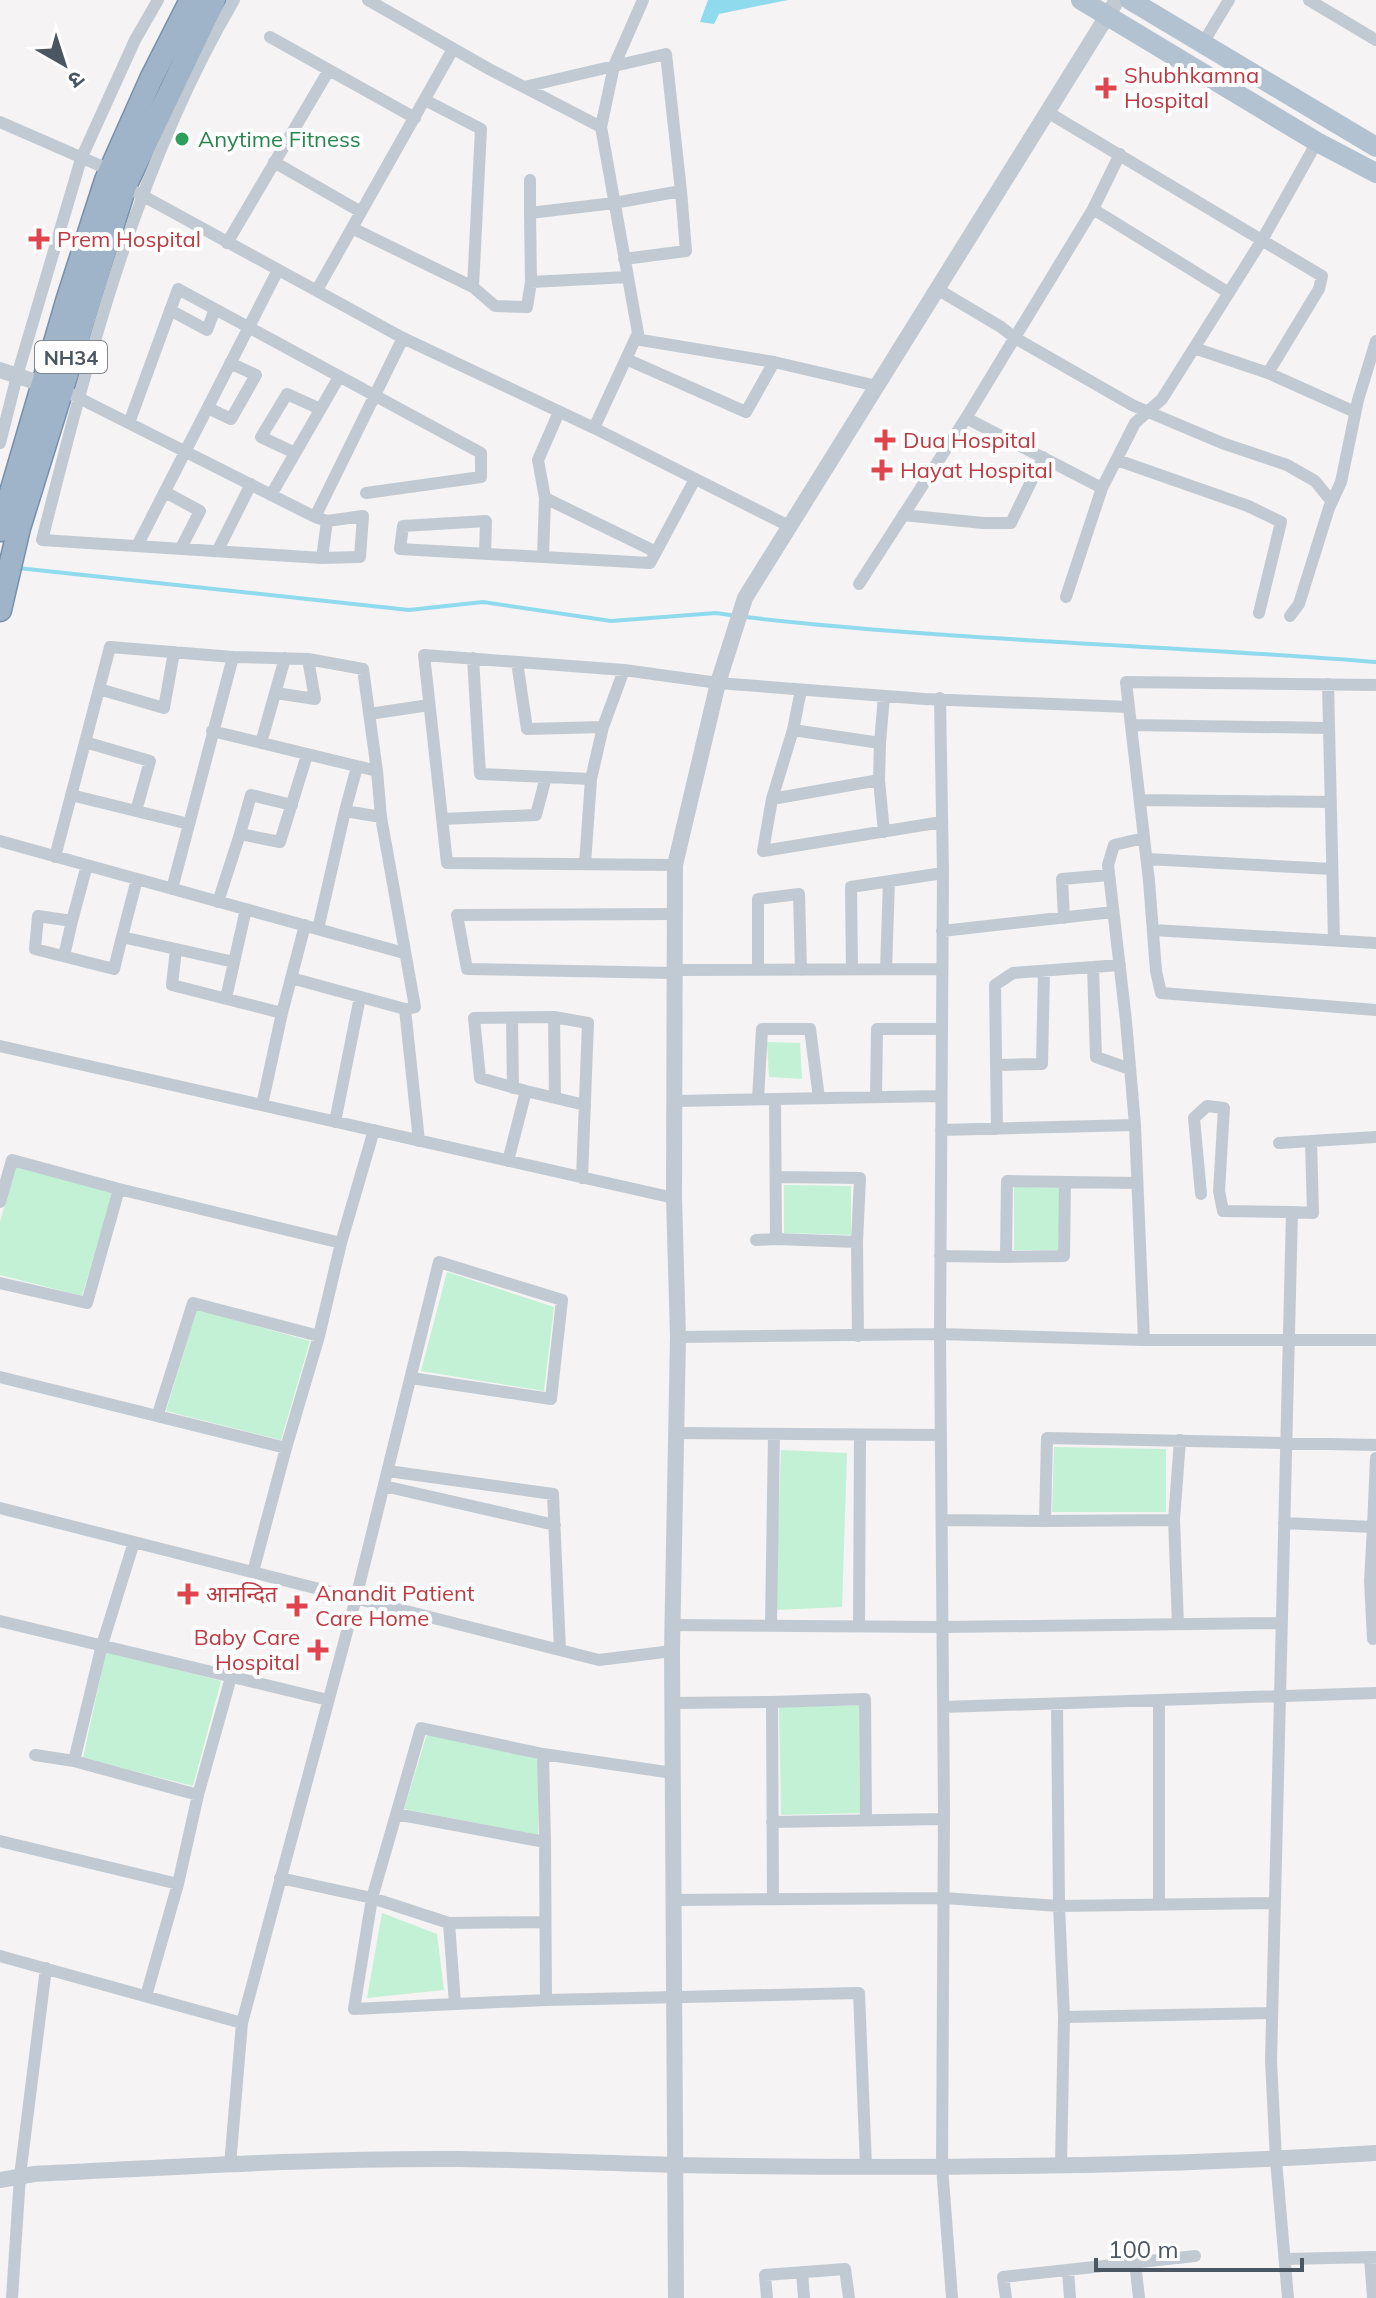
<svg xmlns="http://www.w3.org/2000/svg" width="1376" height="2298" font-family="Mulish,'Noto Sans Devanagari',sans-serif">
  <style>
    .green { fill: #c3f1d5 }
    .water { fill: #90daee }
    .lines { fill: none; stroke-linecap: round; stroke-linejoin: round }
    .stream { stroke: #90daee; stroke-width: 4 }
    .trunk-casing { stroke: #7690ad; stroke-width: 25 }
    .minor { stroke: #c1cad2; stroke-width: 12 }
    .tertiary { stroke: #c1cad2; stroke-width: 16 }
    .primary { stroke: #b3c2d1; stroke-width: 20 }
    .trunk { stroke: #9fb4c9; stroke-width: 22 }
    .health-dot { fill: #e0444e; stroke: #fff; stroke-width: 3 }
    .leisure-dot { fill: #2e9e5b; stroke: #fff; stroke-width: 3 }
    .labels { text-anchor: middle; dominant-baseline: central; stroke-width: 8; stroke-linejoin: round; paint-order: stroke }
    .shield { fill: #fff; stroke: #808990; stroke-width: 2 }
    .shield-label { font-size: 20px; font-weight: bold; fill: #4a5661 }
    .health-label { font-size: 22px; fill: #be3a42; stroke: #fff; text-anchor: start }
    .leisure-label { font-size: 22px; fill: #27864d; stroke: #fff; text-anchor: start }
  </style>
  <rect width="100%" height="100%" fill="#f5f3f3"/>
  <path class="green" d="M 767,1042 L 800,1043 L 802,1079 L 769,1077 Z
    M 16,1165 L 113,1193 L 82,1296 L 0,1275 L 0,1222 Z
    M 784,1185 L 851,1186 L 851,1235 L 784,1233 Z
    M 1014,1187 L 1061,1188 L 1058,1250 L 1014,1250 Z
    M 447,1272 L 554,1307 L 544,1391 L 421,1371 Z
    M 197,1309 L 310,1341 L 281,1440 L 166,1411 Z
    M 1054,1447 L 1166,1449 L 1166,1512 L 1052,1512 Z
    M 781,1450 L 847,1453 L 842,1607 L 775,1610 Z
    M 106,1651 L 221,1681 L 193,1786 L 83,1758 Z
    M 859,1705 L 860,1813 L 781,1815 L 779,1707 Z
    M 427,1734 L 538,1759 L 538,1835 L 404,1809 Z
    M 382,1913 L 437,1934 L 444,1990 L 367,1998 Z"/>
  <path class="water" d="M 708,0 L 788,0 L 719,14 L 714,24 L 700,22 Z"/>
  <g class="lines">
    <path class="stream" d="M 18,568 L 409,610 L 483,602 L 611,621 L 716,613 L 737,616
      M 745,617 C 955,641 1166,645 1376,662"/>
    <defs>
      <path id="trunk" d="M 0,530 L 68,298 L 106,180 L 151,79 L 191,0
        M 0,610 L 19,528 L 125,186 L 214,0"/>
    </defs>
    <use href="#trunk" class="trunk-casing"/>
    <path class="minor" d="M 234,0 C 137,165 89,355 42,540 L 322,558 L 327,521 L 315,517
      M 368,0 L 489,69 L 601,127 L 638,333 L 594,428
      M 1309,0 L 1376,40
      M 270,37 L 415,118
      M 1203,43 L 1229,0
      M 524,87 L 666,54 L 681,191
      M 1049,113 L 1322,276 L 1319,289 L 1268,373
      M 0,122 L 110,170
      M 601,127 L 614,66 L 643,0
      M 274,162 L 361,212
      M 136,192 L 403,338 L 594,428 L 789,526
      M 1093,209 L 1229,293
      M 530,213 L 530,180
      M 352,228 L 473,287 L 481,129 L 425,100
      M 227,243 L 329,70
      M 624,259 L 686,251 L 681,191 L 614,203 L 530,213 L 531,282 L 628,277
      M 473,287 L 495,306 L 527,307 L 531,282
      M 937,289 L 1001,327 L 1015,338 L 1132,405 L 1222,443 L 1287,465 L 1315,481 L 1332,502
      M 317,290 L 453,49
      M 170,310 L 207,330 L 215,309
      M 1194,348 L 1268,373 L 1355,412
      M 626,359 L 746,412 L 774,362 L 635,339
      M 774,362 L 877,386
      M 71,394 L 315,517 L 403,338
      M 208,408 L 231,419 L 256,375 L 230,363
      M 559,412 L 538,460 L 545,498 L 656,552 L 695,479
      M 966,418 L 1102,488
      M 129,423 L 178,289 L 481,453 L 481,477 L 366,493
      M 0,443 L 17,376 L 81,159 L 135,40 L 158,0
      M 295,453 L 261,437 L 287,394 L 320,409
      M 1117,460 L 1248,506 L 1281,522 L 1259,613
      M 165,492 L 200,511 L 181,548
      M 271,495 L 339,377
      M 903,515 L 983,523 L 1011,523 L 1043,457
      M 137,546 L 278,270
      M 218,550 L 251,484
      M 485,554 L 486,521 L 403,526 L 400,549 C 483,554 567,558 650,563 L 656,552
      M 543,557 L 545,498
      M 322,558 L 360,557 L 363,516 L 327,521
      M 859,584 L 966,418 L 1093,209 L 1120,154
      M 1066,597 L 1102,488 L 1135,423 L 1162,399 L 1262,240 L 1317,142
      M 1290,616 L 1299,604 L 1329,508 L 1341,482 L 1358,400 L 1376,341
      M 473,658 L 480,774 L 591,779
      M 517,662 L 527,729 L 603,727 L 624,670
      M 1328,684 L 1334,940
      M 1376,685 L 1126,682 L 1149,881 L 1156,971 L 1161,993 L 1376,1010
      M 99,689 L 164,708 L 174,652
      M 276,693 L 315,699 L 308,659
      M 940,698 L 943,873 L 940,1334 L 944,1811 L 942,2166 L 952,2298
      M 369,714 L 429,705
      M 1131,725 L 1329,728
      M 793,730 L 801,690
      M 212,731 L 377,771 L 381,817 L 415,1007 L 405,1009 L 291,978
      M 85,742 L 150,761 L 136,811
      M 261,743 L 285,658
      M 880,743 L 884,696
      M 71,795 L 189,824
      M 772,799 L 793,730 L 880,743 L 879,780
      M 1140,800 L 1331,802
      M 292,805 L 251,795 L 240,834 L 280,842 L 307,755
      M 345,811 L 357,767
      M 442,819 L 536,815 L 546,777
      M 884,832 L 879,780 L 772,799 L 763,851 L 942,822
      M 0,841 L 404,953
      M 55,857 L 110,647 L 233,657
      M 1147,859 L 1332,869
      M 585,864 L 591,779 L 603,727
      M 87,865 L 72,921 L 38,916 L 35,949 L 114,969 L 122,937 L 234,962
      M 675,865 L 447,863 L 424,655 L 624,670 L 718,683 L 925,699 L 1129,707
      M 172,889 L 233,657 L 308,659 L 363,669 L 377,771
      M 218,902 L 240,834
      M 1064,918 L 1062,879 L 1109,875
      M 318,929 L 345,811 L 381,817
      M 1153,930 L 1376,943
      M 942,931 L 1113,912
      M 122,937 L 137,879
      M 176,949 L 172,985 L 282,1013 L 305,925
      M 64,956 L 72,921
      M 1093,967 L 1096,1057 L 1130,1069
      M 852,969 L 851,887 L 943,873
      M 886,969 L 889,881
      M 674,970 L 941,969
      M 758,970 L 758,899 L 799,894 L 801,970
      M 674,973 L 467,969 L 457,915 L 674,914
      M 226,998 L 246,909
      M 405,1009 L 419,1141
      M 554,1017 L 555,1098
      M 512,1018 L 513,1088
      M 0,1046 L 674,1198
      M 996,1065 L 1042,1064 L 1044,971
      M 526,1091 L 585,1105
      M 876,1097 L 877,1029 L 941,1029
      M 758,1099 L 762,1029 L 810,1029 L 819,1098
      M 674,1101 L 941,1096
      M 262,1105 L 282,1013
      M 335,1122 L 360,997
      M 997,1129 L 995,985 L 1013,973 L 1120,965
      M 941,1130 L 1135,1125
      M 1279,1143 L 1376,1137
      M 508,1161 L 526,1091 L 480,1078 L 474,1018 L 554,1017 L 588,1023 L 582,1178
      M 776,1177 L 860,1178 L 857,1242 L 776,1239
      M 119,1189 L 341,1243 L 319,1336
      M 1201,1194 L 1194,1118 L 1207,1106 L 1224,1108 L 1219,1191 L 1223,1211 L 1292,1212 L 1271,2061 L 1276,2160 L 1288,2298
      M 0,1202 L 12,1160 L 119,1189 L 87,1303 L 0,1283
      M 1292,1212 L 1313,1213 L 1311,1141
      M 756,1240 L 776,1239 L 775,1099
      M 857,1242 L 858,1336
      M 341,1243 L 374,1130
      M 940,1256 L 1006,1257 L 1007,1181 L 1137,1183
      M 1006,1257 L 1064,1256 L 1065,1182
      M 678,1337 L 940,1334 L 1144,1340 L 1376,1340
      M 1144,1340 L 1135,1125 L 1126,1021 L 1108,865 L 1114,845 L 1144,838
      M 0,1377 L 286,1448 L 319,1336 L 193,1303 L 158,1414
      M 677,1433 L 941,1435
      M 1376,1458 L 1373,1527 L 1376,1528
      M 388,1471 L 553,1494 L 560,1650
      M 384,1486 L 555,1525
      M 0,1508 L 599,1660 L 672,1651
      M 942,1520 L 1045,1521 L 1047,1438 L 1376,1445
      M 1174,1520 L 1178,1624
      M 1045,1521 L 1174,1520 L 1180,1440
      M 1284,1523 L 1373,1527 L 1370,1581
      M 134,1542 L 102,1645 L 74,1761 L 198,1795 L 231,1677
      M 253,1572 L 286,1448
      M 1376,1580 L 1370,1581 L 1373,1639 L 1376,1638
      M 0,1621 L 328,1700
      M 673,1625 L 943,1627 L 1282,1623
      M 771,1625 L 774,1434
      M 859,1626 L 860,1435
      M 1159,1701 L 1159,1904
      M 772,1702 L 865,1699 L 866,1820
      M 673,1703 L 772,1702 L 773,1899
      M 1057,1704 L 1059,1906 L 1275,1903
      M 943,1707 L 1376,1693
      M 543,1754 L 673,1773
      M 35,1755 L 74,1761
      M 772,1822 L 944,1819
      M 0,1841 L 178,1884 L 198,1795
      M 280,1878 L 372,1898 L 421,1728 L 543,1754 L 545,1842 L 396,1814
      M 372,1898 L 449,1923 L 455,2004 L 354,2009 Z
      M 674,1900 L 944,1898 L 1059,1906 L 1064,2017
      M 449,1923 L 545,1922
      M 0,1956 L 242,2023 L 356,1598 L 439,1262 L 562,1300 L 551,1399 L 411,1378
      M 146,1996 L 178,1884
      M 546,2000 L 859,1993 L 866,2166
      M 455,2004 L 546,2000 L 545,1842
      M 1061,2164 L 1064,2017 L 1272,2013
      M 230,2165 L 242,2023
      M 1370,2257 L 1373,2298
      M 1285,2259 L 1376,2257
      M 1135,2262 L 1139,2298
      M 1068,2270 L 1070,2298
      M 802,2272 L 804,2298
      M 12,2298 L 20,2176 L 46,1968
      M 767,2298 L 765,2275 L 845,2269 L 849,2298
      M 1006,2298 L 1003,2277 L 1195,2256"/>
    <path class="tertiary" d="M 0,370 L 42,384
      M 0,2180 L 34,2174 C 176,2167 317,2158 459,2159 C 531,2160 603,2163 675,2165 C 908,2169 1143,2168 1376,2153
      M 676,2298 L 672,1651 L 678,1337 L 674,1198 L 675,865 L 718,683 L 745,598 L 1117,0"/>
    <path class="primary" d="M 1081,0 L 1317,142 L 1376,173
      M 1130,0 L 1376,147"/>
    <use href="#trunk" class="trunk"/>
  </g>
  <g class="health-dot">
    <path d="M1102 76h8v8h8v8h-8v8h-8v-8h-8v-8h8z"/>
    <path d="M35 227h8v8h8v8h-8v8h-8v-8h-8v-8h8z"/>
    <path d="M881 428h8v8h8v8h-8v8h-8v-8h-8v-8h8z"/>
    <path d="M878 458h8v8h8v8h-8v8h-8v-8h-8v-8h8z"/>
    <path d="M184 1582h8v8h8v8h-8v8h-8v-8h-8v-8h8z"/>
    <path d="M293 1594h8v8h8v8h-8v8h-8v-8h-8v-8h8z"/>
    <path d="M314 1638h8v8h8v8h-8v8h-8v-8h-8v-8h8z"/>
  </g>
  <circle class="leisure-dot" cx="182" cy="139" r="8"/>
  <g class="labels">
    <rect class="shield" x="35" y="341" width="72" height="32" rx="6"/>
    <g class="shield-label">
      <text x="71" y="357">NH34</text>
    </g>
    <g class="health-label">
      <text x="1124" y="75">Shubhkamna<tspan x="1124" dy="25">Hospital</tspan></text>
      <text x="57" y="239">Prem Hospital</text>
      <text x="903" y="440">Dua Hospital</text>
      <text x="900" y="470">Hayat Hospital</text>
      <text x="315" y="1593">Anandit Patient<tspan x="315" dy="25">Care Home</tspan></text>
      <text x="206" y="1594">आनन्दित</text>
      <text x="300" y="1637" text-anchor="end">Baby Care<tspan x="300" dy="25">Hospital</tspan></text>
    </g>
    <g class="leisure-label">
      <text x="198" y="139">Anytime Fitness</text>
    </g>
  </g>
  <g transform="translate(64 64) rotate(141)" stroke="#ffffff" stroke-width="6" paint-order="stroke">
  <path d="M0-6L14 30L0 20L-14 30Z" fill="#4a5661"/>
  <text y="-12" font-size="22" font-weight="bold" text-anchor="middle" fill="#4a5661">उ</text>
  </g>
  <path d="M1096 2258v12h206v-12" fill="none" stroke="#4a5661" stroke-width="4"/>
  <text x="1108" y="2258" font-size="24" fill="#4a5661" stroke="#ffffff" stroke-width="6" paint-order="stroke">100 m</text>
</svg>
